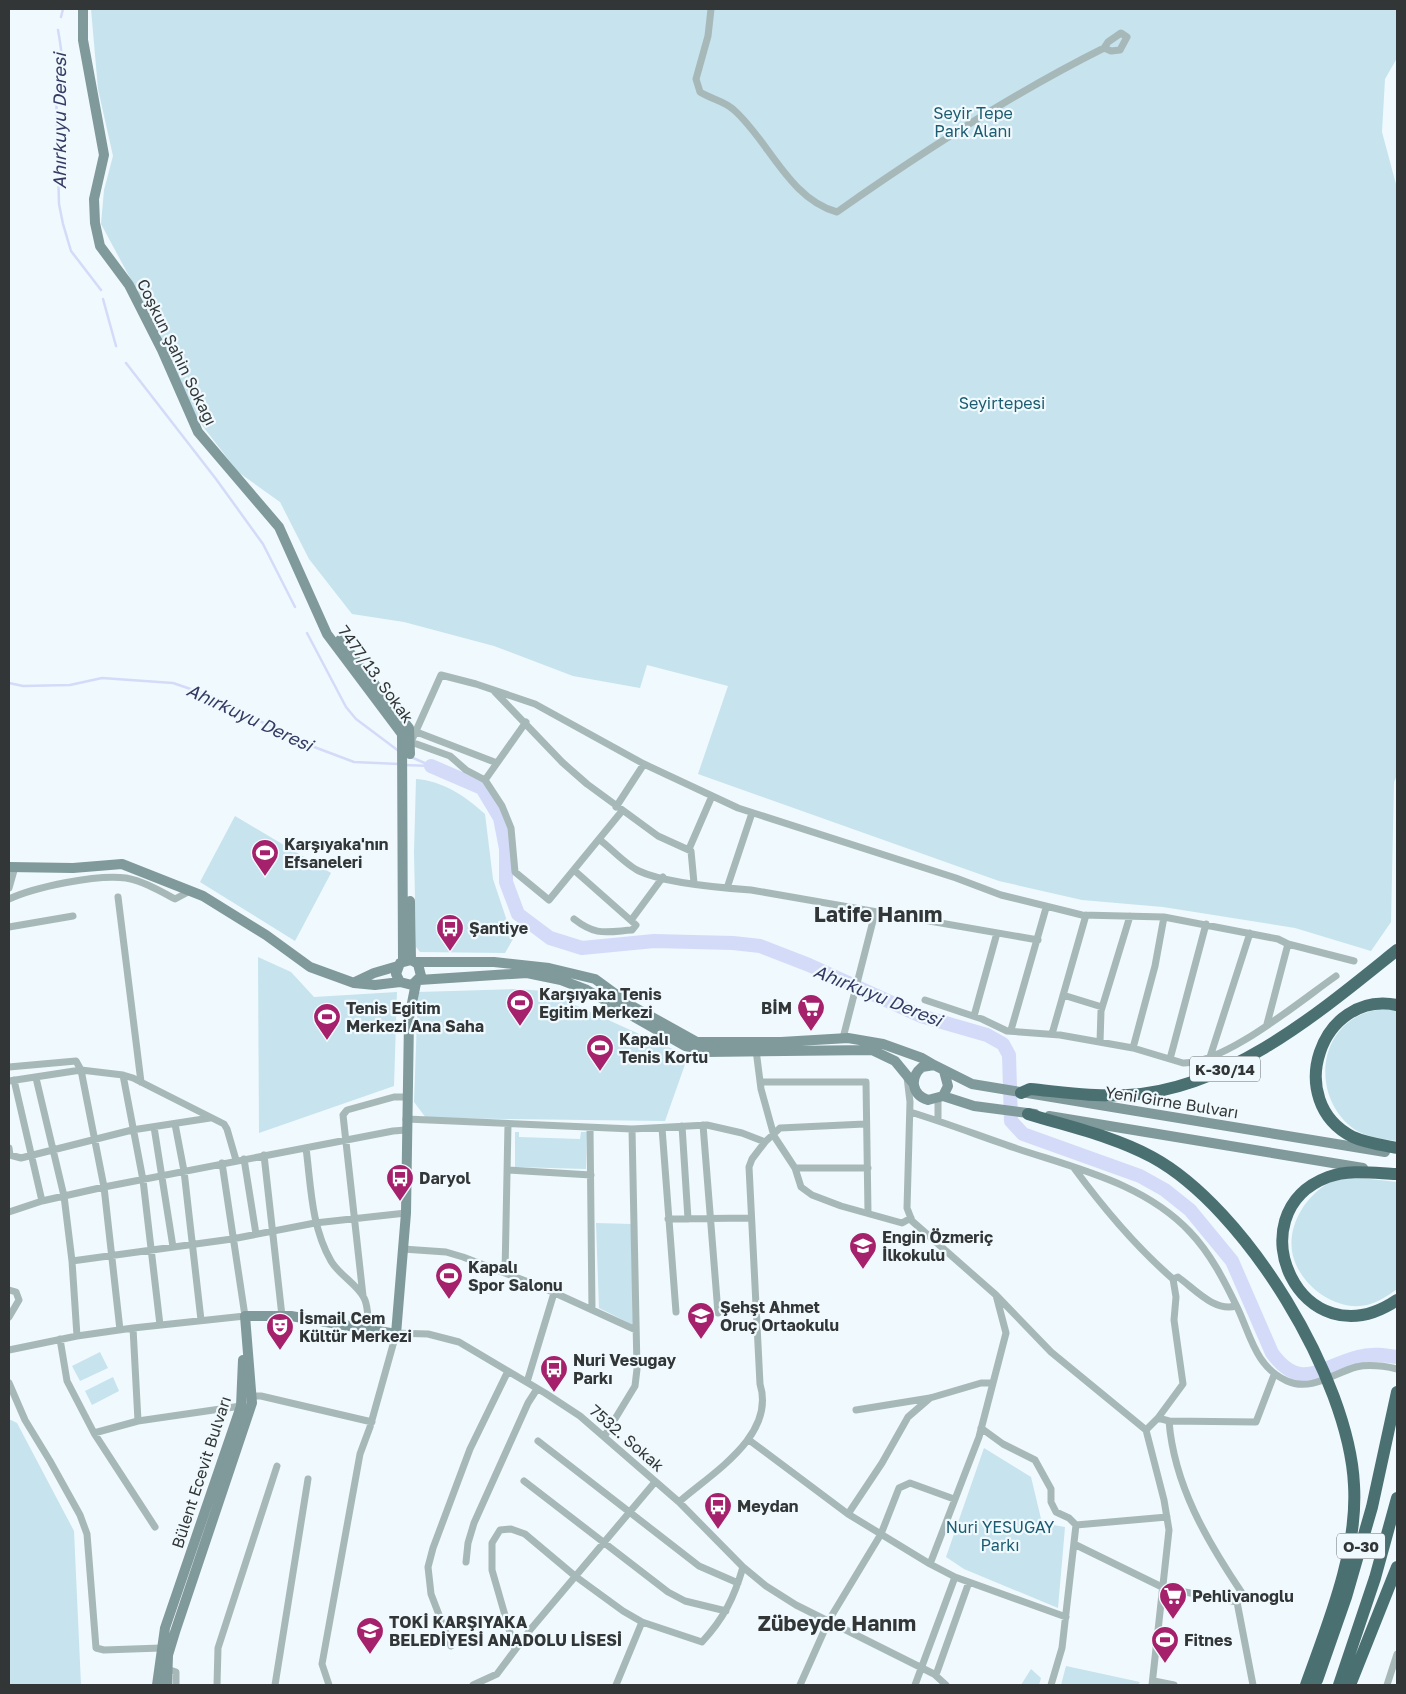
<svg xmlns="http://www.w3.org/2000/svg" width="1406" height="1694" font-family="'Golos Text',sans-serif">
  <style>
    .green { fill: #c6e3ee }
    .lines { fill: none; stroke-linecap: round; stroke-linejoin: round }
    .stream { stroke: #d3dbf9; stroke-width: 2.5 }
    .river { stroke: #d3dbf9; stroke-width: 14 }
    .street { stroke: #a7b8b8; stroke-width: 7 }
    .secondary { stroke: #80999a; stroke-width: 10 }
    .highway { stroke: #4b7071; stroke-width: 12 }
    .labels { text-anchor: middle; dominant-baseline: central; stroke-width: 4.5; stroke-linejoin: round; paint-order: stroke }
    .shield { fill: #f0f9fd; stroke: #6b7072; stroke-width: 1 }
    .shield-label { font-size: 15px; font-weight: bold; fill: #323637 }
    .park-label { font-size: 16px; fill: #1b5c71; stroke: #f0f9fd }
    .street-label { font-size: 16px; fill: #323637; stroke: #f0f9fd }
    .poi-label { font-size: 16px; font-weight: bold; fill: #323637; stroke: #f0f9fd; text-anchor: start }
    .water-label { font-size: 18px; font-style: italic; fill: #343b64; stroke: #f0f9fd }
    .district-label { font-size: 21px; font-weight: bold; fill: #323637; stroke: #f0f9fd }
  </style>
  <rect width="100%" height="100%" fill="#f0f9fd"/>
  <path class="green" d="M 91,9 L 1397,9 L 1397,58 L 1385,79 L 1382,132 L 1397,188 L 1397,775 L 1394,782 L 1391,922 L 1371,951 L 1295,928 L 1163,907 L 1082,900 L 999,881 L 698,774 L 728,686 L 647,665 L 640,688 L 573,676 L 494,646 L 404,622 L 352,614 L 309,559 L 280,502 L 238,472 L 198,420 L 156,326 L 101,224 L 104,190 L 113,156 L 98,89 Z
    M 416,779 C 443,781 465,796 485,814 L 493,879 L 513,939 L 505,953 L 420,952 L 416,947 L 414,852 Z
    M 235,816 L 331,873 L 295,941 L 200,882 Z
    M 258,957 L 291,972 L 314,997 L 397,992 L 394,1086 L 259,1133 Z
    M 517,989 L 544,991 L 688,1056 L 665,1121 L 426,1118 L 414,1102 L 418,992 Z
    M 1397,1010 L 1397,1141 C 1383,1139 1366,1137 1354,1129 C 1311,1098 1316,1026 1371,1011 C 1379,1009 1389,1010 1397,1010 Z
    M 515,1132 L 519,1132 L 519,1137 L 580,1139 L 581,1132 L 587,1132 L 586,1169 L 515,1167 Z
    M 1361,1178 L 1397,1182 L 1397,1289 C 1388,1296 1378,1302 1367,1305 C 1336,1312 1301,1286 1293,1256 C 1286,1228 1304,1198 1327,1184 C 1337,1178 1349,1178 1361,1178 Z
    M 596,1223 L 631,1224 L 633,1325 L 599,1308 Z
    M 100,1352 L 108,1368 L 80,1381 L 72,1366 Z
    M 113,1377 L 119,1391 L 92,1405 L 85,1391 Z
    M 9,1419 L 17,1423 L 74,1531 L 81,1685 L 9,1685 Z
    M 984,1448 L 1031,1477 L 1042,1523 L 1065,1527 L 1058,1608 L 964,1569 L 946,1557 Z
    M 1066,1666 L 1140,1682 L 1138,1685 L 1061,1685 Z
    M 1031,1669 L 1041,1678 L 1039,1685 L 1021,1685 Z"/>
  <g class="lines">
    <path class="stream" d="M 61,17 L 63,9
      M 58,30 C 62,52 65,69 56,90 L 59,204 L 63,224 L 71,251 L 101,290
      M 103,299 L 116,346
      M 126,363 L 216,479 L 263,544 L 295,607
      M 307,633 L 346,707 L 356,719 L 400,752
      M 9,683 L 23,686 L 70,685 L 102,678 L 173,683 L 211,696 L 301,742 L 354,762 L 399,764
      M 411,757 L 429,765
      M 404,765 L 431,766"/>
    <path class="river" d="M 431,766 L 482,788 L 500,818 L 506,849 L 506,882 L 518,914 L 550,938 L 582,948 L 654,941 L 733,943 L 760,946 L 809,965 L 921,1016 L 987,1035 L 1003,1044 L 1009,1055 L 1011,1121 L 1023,1134 L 1140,1176 L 1165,1190 L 1190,1210 L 1232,1261 L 1272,1353 C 1301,1393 1322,1366 1358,1357 C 1371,1353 1385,1355 1397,1357"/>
    <path class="street" d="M 711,9 L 708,36 L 696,79 L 700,92 C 711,99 725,101 734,110 C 769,141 789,199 837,212 C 922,152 1010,95 1104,48
      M 1121,33 L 1127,37 L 1120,50 L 1111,51 L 1104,48 L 1108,42 Z
      M 495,692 L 562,762 L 587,784 L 658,836 L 691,851 L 694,883
      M 526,722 L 485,780 L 466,770 L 450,756 L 411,742 L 441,675 L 476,684 L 535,704 L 644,764 L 738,808 L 956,878 L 1001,895 L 1082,915 L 1164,917 L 1278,939 L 1288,944 L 1354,961
      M 414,731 L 497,763
      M 485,780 L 502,806 L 511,828 L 515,872 L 549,900 L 622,811
      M 616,807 L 644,764
      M 600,840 C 612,849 626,865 639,871 C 664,883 723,888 751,890 L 1038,940
      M 689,849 L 712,796
      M 9,888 L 15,867
      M 727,888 L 752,813
      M 118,897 L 141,1082
      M 9,899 C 35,887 97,874 126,878 C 143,881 160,891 175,899 L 190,891
      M 574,919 C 596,936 605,932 632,930 L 636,925 L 575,871
      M 632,919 L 663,877
      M 9,927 L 73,916
      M 1063,995 L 1102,1007
      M 925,1000 L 982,1019 L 1007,1031 L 1060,1035 L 1133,1048 L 1183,1063 C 1225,1064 1300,1001 1336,976
      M 974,1016 L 997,933
      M 1267,1024 L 1288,944
      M 1011,1030 L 1046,908
      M 1052,1034 L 1086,915
      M 843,1038 L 875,913
      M 1100,1042 L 1101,1011 L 1130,916
      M 1133,1048 L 1155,966 L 1164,917
      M 756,1050 L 761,1089 L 774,1136 L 795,1168 L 801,1187 L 812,1195 L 841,1206 L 902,1223 L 911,1218
      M 1210,1057 L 1250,933
      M 1170,1059 L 1206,924
      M 9,1067 L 76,1061 L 81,1070 L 104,1187 L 120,1330
      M 123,1075 L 143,1180 L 160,1325
      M 907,1077 L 910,1102 L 907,1208 L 912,1221 L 996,1295 L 1051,1352 L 1146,1430 L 1164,1500 L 1169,1530 L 1152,1685
      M 36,1078 L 64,1196 L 72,1261 L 77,1336
      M 14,1080 L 42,1201
      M 9,1081 L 81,1070 L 123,1075 L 133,1078 L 224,1124 L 227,1129 L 236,1160
      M 760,1082 L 866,1082 L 868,1213
      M 910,1112 C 947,1123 982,1137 1018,1149 C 1078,1169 1145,1184 1190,1232 C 1211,1254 1225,1282 1238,1309 C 1251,1337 1256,1367 1287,1381 C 1311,1392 1334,1373 1356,1367 C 1370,1364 1384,1366 1397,1369
      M 406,1119 L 632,1129 L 707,1125 L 742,1133 L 765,1142
      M 938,1120 L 938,1099
      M 175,1124 L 184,1171 L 201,1320
      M 703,1125 L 718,1313
      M 682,1126 L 688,1219
      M 154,1127 L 173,1247
      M 590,1128 L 592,1310
      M 662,1128 L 676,1312
      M 9,1148 L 10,1155 L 21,1158 L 132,1130 L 210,1118
      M 306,1148 C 311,1186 311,1226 331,1261 C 339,1275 357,1284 364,1298 C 370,1309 364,1322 377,1329
      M 264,1155 L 282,1316
      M 244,1159 L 256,1234
      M 795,1168 L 868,1168
      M 1074,1168 C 1104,1209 1135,1246 1173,1279 L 1176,1297 L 1174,1320 L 1183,1384 L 1158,1418
      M 508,1170 L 591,1175
      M 9,1212 L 42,1201 L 104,1187 L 393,1131 L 406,1130
      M 668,1219 L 750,1218
      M 403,1249 L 446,1252 L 463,1257 L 544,1288 L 636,1330
      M 72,1261 L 232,1239 L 315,1223 L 406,1213
      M 505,1273 L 508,1124
      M 1173,1279 L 1178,1277 C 1195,1289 1214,1312 1236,1306
      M 9,1290 L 16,1292 L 19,1300 L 9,1317
      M 363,1296 L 343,1115 L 347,1110 L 394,1097 L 406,1097
      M 133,1328 L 138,1421
      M 392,1333 L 428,1334 L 459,1342 L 545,1393 L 580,1416 L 679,1502 L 743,1567 L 766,1586 L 796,1605 L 934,1674 L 946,1685
      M 60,1339 L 67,1381 L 94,1433 L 155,1527
      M 9,1350 L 77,1336 L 133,1328 L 245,1316 L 222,1163
      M 527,1382 L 554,1293
      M 9,1383 L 25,1420 L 50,1461 L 80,1515 L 87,1534 L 96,1648 L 104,1650 L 161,1648
      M 856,1410 L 930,1398 L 981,1383 L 993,1383
      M 1169,1421 L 1256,1422 L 1274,1375
      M 981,1428 L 1003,1444 L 1035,1460 L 1051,1489 L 1051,1502 L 1056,1512 L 1069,1518 L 1076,1525 L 1062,1648 L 1051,1685
      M 1146,1430 L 1158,1418 L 1169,1421 C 1174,1485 1207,1541 1242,1593 L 1237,1602
      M 94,1433 L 138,1421 L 241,1406 L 251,1396 L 261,1396 L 372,1422
      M 604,1437 L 635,1386 L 637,1369 L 632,1129
      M 749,1440 L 848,1514 L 930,1564 L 955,1577 L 1066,1617
      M 538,1441 L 699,1566 L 738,1583
      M 524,1481 L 668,1592 L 685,1601 L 726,1611
      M 679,1502 C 712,1473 776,1436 760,1384 L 749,1167 L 752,1159 L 765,1142 L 780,1128 L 865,1124
      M 848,1514 L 882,1463 L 908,1417 L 930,1398
      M 1076,1525 L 1167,1517
      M 1074,1544 L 1164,1588 L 1237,1602 L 1253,1685
      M 466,1562 L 468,1543 L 474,1523 L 528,1403 L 537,1389
      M 930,1564 L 979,1437 L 1006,1333 L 996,1295
      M 451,1646 L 431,1594 L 428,1567 L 433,1548 L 470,1449 L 508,1371
      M 515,1650 L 492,1570 L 492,1543 L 500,1530 L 511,1529 L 525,1534 L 575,1576 L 623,1611 L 642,1622
      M 167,1669 L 176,1672 L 176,1685
      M 934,1674 L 937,1672 L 969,1582
      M 1154,1681 L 1174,1685
      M 217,1685 L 218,1648 L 277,1466
      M 275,1685 L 308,1479
      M 329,1685 L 322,1664 L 360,1454 L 370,1427 L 396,1334
      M 473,1685 L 497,1674 L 530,1630 L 655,1482
      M 616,1685 L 642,1622 L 702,1642 C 724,1618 734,1598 743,1567
      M 800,1685 L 829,1620 L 881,1534 L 899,1488 L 910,1483 L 954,1499
      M 915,1685 L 955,1577
      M 1387,1685 L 1397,1654"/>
    <path class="secondary" d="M 83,9 L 83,40 L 104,155 L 94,199 L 95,223 L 100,246 L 129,285 L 162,350 L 198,432 L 279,527 L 327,634 L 402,734 L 403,961
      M 340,640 L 409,728 L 410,754
      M 9,867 L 73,868 L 122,864 L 203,896 L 266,935 L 310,967 L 354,983 L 375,985 L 400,982 L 412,985 L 421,976 L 418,964 L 411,960 L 400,963 L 396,974 L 400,982
      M 410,901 L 411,960
      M 415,962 L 494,962 L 549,968 L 595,979 L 632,1006 L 697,1042 L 781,1042 L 848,1038 L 883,1044 L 922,1058 L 934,1065
      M 419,980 L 527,973 L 561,980 L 587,990 L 685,1046 L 706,1052 L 872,1050 L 895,1061 L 913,1083
      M 355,982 L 374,973 L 398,966
      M 944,1071 L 948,1086 L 943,1096 L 928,1100 C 912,1095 909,1078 922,1067 L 934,1065 L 972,1084 L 1385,1152
      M 943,1096 L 974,1106 L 1035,1114
      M 1049,1116 L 1363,1168
      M 245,1316 L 291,1316 L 396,1334 L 406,1213 L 409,1018 L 416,983
      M 157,1685 L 165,1628 L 241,1406 L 243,1360
      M 167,1685 L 168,1655 L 175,1632 L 252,1403 L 245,1316"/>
    <path class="highway" d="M 1397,1005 C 1320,990 1283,1102 1353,1137 C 1366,1143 1383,1145 1397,1148
      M 1021,1093 L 1030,1089 C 1062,1092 1095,1097 1128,1095 C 1230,1089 1321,1011 1397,950
      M 1028,1114 C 1070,1127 1113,1136 1152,1157 C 1246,1208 1349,1379 1354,1485 C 1358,1552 1328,1623 1306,1685
      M 1396,1174 C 1374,1173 1349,1169 1328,1177 C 1233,1213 1301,1365 1397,1300
      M 1317,1680 L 1346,1597 L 1372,1507 L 1397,1392
      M 1339,1685 L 1375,1578 L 1397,1498
      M 1350,1685 L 1397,1567"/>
  </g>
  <defs>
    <symbol id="stadium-pin" viewBox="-11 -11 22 30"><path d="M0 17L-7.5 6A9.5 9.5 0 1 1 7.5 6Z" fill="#a6216c" stroke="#f0f9fd"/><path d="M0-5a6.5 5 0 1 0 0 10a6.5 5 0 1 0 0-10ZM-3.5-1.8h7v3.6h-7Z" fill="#fff"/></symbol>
    <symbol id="bus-pin" viewBox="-11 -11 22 30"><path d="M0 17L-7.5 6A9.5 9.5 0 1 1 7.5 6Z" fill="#a6216c" stroke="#f0f9fd"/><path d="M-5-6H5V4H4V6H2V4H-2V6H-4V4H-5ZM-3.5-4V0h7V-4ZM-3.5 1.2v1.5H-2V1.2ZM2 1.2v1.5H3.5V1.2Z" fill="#fff"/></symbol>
    <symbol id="supermarket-pin" viewBox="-11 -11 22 30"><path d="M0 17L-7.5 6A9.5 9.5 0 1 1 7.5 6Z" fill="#a6216c" stroke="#f0f9fd"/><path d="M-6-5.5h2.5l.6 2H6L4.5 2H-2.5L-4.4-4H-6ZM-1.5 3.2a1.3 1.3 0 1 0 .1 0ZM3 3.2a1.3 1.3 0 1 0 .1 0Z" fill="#fff"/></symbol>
    <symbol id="school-pin" viewBox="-11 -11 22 30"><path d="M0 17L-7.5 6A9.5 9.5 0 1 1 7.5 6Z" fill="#a6216c" stroke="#f0f9fd"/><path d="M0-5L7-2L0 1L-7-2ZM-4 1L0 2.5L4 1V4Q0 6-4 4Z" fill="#fff"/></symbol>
    <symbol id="theatre-pin" viewBox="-11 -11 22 30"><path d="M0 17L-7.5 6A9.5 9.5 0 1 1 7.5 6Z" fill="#a6216c" stroke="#f0f9fd"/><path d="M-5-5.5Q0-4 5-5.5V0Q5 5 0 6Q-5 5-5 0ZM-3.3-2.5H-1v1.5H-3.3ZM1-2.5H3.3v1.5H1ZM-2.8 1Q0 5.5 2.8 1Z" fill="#fff"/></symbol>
  </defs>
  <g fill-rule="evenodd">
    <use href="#stadium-pin" x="249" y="837" width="32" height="43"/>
    <use href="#bus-pin" x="434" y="912" width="32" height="43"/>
    <use href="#stadium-pin" x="504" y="987" width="32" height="43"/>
    <use href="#supermarket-pin" x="795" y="992" width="32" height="43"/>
    <use href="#stadium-pin" x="311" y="1001" width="32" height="43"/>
    <use href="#stadium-pin" x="584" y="1032" width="32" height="43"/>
    <use href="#bus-pin" x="384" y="1162" width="32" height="43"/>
    <use href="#school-pin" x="847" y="1230" width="32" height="43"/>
    <use href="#stadium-pin" x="433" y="1260" width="32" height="43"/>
    <use href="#school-pin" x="685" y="1300" width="32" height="43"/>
    <use href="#theatre-pin" x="264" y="1311" width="32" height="43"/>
    <use href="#bus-pin" x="538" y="1353" width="32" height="43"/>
    <use href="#bus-pin" x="702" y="1490" width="32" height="43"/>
    <use href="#supermarket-pin" x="1157" y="1580" width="32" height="43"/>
    <use href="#school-pin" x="354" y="1615" width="32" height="43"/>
    <use href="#stadium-pin" x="1149" y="1624" width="32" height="43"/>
  </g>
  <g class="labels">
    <g class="shield">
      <rect x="1190" y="1056.5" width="70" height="25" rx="4"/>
      <rect x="1337" y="1533.5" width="48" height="25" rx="4"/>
    </g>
    <g class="shield-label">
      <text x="1225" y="1069">K-30/14</text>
      <text x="1361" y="1546">O-30</text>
    </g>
    <g class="park-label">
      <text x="973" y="113">Seyir Tepe<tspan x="973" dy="18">Park Alanı</tspan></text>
      <text x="1002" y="403">Seyirtepesi</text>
      <text x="1000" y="1527">Nuri YESUGAY<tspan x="1000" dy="18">Parkı</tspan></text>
    </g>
    <g class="street-label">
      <text transform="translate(177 352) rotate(64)">Coşkun Şahin Sokağı</text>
      <text transform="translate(376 674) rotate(54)">7477/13. Sokak</text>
      <text transform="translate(1172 1102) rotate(9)">Yeni Girne Bulvarı</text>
      <text transform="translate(627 1438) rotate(41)">7532. Sokak</text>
      <text transform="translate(201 1472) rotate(-72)">Bülent Ecevit Bulvarı</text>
    </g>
    <g class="poi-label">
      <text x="284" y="844">Karşıyaka'nın<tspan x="284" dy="18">Efsaneleri</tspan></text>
      <text x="469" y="928">Şantiye</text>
      <text x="539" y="994">Karşıyaka Tenis<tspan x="539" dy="18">Eğitim Merkezi</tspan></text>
      <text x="346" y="1008">Tenis Eğitim<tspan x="346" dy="18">Merkezi Ana Saha</tspan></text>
      <text x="792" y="1008" text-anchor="end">BİM</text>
      <text x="619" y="1039">Kapalı<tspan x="619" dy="18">Tenis Kortu</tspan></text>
      <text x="419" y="1178">Daryol</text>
      <text x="882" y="1237">Engin Özmeriç<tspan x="882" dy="18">İlkokulu</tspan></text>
      <text x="468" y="1267">Kapalı<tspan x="468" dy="18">Spor Salonu</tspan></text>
      <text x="720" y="1307">Şehşt Ahmet<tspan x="720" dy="18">Oruç Ortaokulu</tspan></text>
      <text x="299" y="1318">İsmail Cem<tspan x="299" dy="18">Kültür Merkezi</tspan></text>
      <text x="573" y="1360">Nuri Vesugay<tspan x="573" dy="18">Parkı</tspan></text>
      <text x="737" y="1506">Meydan</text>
      <text x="1192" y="1596">Pehlivanoğlu</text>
      <text x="389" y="1622">TOKİ KARŞIYAKA<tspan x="389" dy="18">BELEDİYESİ ANADOLU LİSESİ</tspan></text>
      <text x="1184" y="1640">Fitnes</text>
    </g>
    <g class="water-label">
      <text transform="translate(59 121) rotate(-90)">Ahırkuyu Deresi</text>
      <text transform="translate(250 717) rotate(25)">Ahırkuyu Deresi</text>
      <text transform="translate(878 995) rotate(22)">Ahırkuyu Deresi</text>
    </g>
    <g class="district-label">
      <text x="878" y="914">Latife Hanım</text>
      <text x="837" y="1623">Zübeyde Hanım</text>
    </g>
  </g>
  <rect width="1406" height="1694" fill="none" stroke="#323637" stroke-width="20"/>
</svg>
